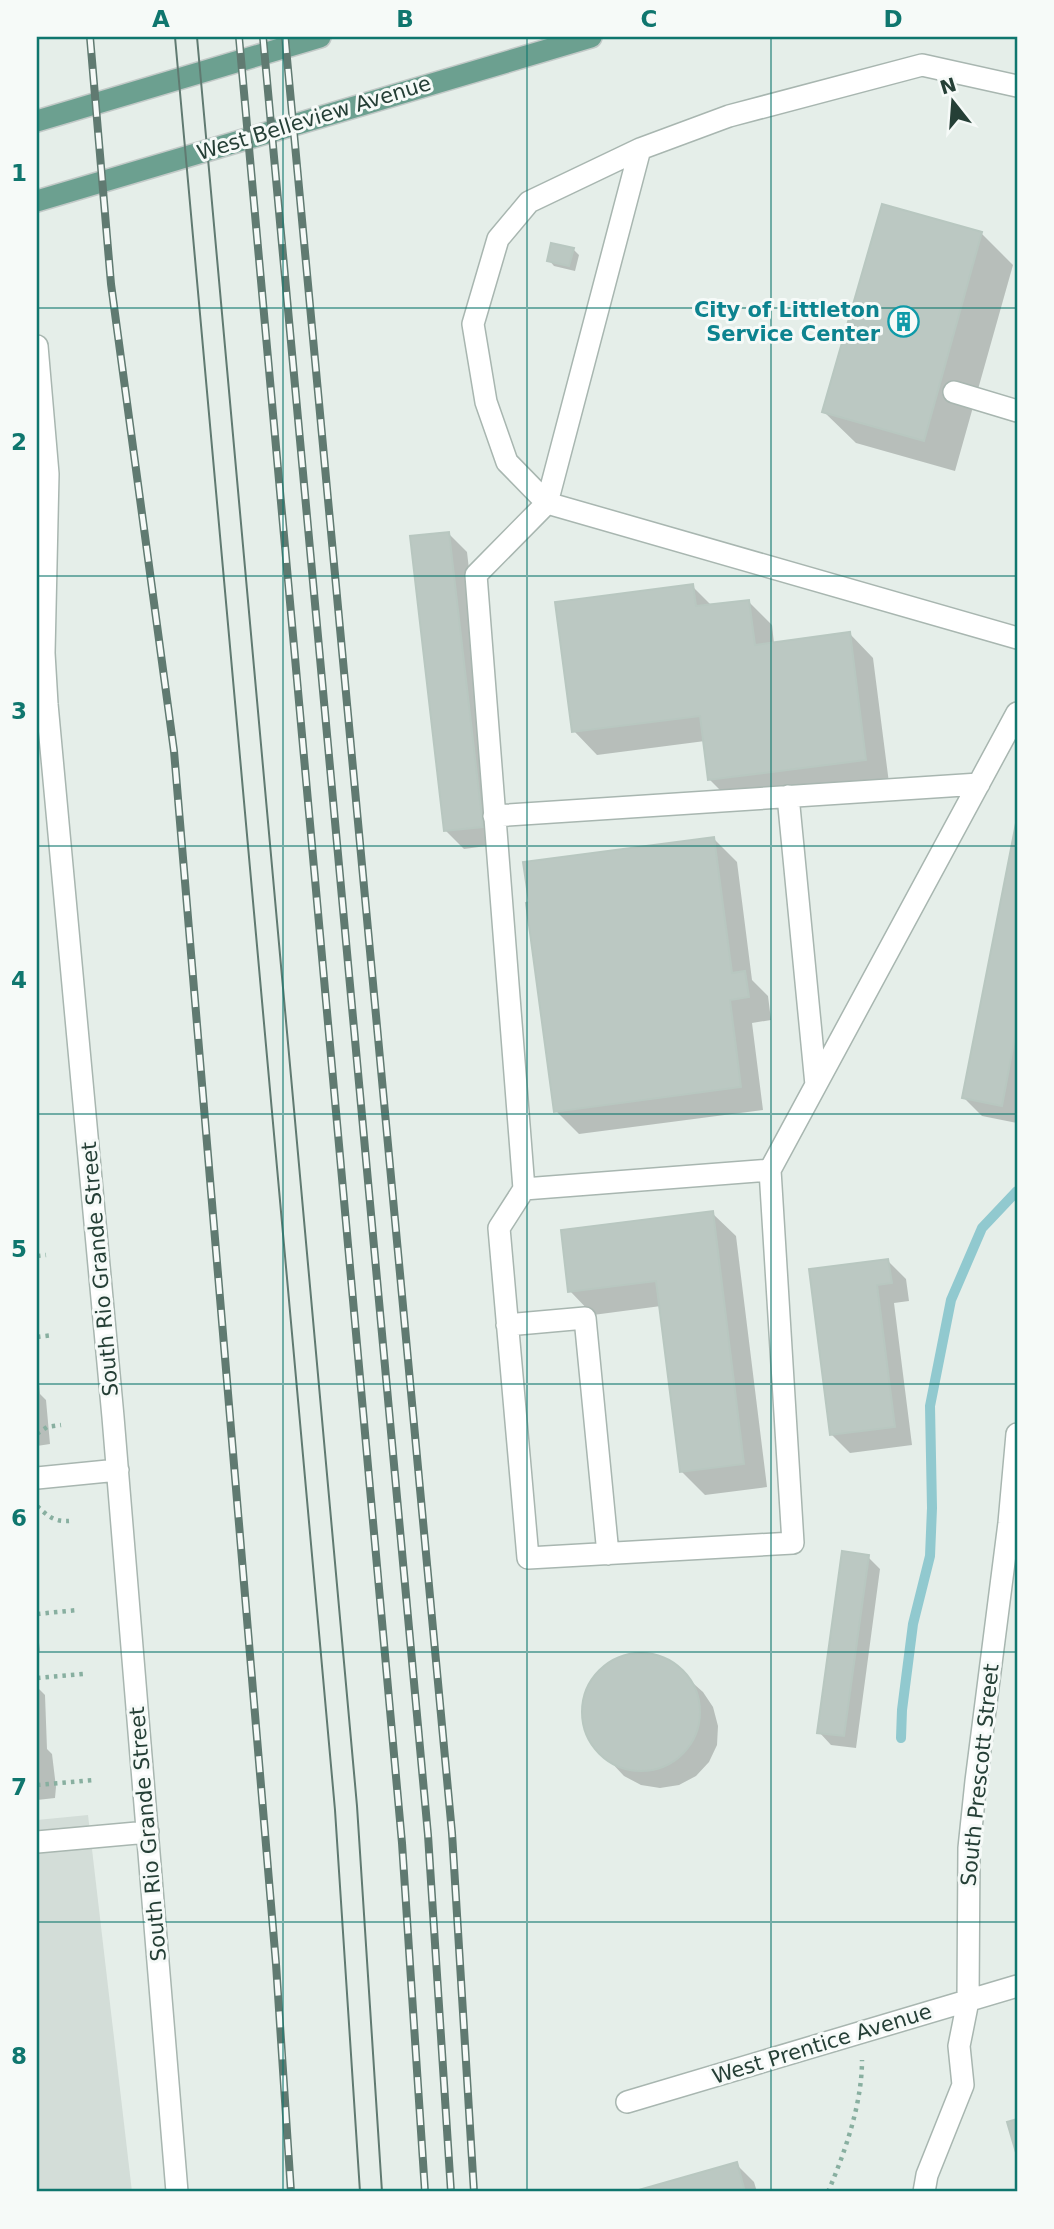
<svg xmlns="http://www.w3.org/2000/svg" width="1054" height="2229" font-family="'DejaVu Sans',sans-serif">
  <style>
    .built { fill: #d3ddd8 }
    .shadow { fill: #0003 }
    .lines { fill: none; stroke-linecap: round; stroke-linejoin: round }
    .stream { stroke: #91c9cf; stroke-width: 10 }
    .building { fill: #bbc8c2; stroke: #b8c7c0; stroke-width: 2 }
    .minor-casing { stroke: #a8b6b0; stroke-width: 24 }
    .major-casing { stroke: #c2c9c7; stroke-width: 24 }
    .path { stroke: #88afa0; stroke-width: 4.5; stroke-dasharray: 3.5 5; stroke-linecap: butt }
    .minor { stroke: #fff; stroke-width: 21 }
    .major { stroke: #6ca090; stroke-width: 21 }
    .tram { stroke: #607a71; stroke-width: 2 }
    .rail-casing { stroke: #607a71; stroke-width: 8 }
    .rail { stroke: #f6faf8; stroke-width: 5; stroke-dasharray: 16; stroke-linecap: butt }
    .grid { fill: none; stroke: #0f766e; stroke-width: 2; stroke-opacity: 0.55 }
    .labels { text-anchor: middle; dominant-baseline: central; stroke-width: 6; stroke-linejoin: round; paint-order: stroke }
    .street-label { font-size: 21px; fill: #253f36; stroke: #f6faf8 }
    .culture-label { font-size: 21px; font-weight: bold; fill: #0d838f; stroke: #f6faf8; text-anchor: end }
    .neatline { fill: none; stroke: #0f766e; stroke-width: 2.5 }
    .grid-label { font-size: 23px; text-anchor: middle; font-weight: bold; fill: #0f766e }
  </style>
  <rect width="100%" height="100%" fill="#e5eee9"/>
  <path class="built" d="M 88,1815 L 132,2192 L 37,2192 L 37,1820 Z"/>
  <path class="shadow" d="M 883,206 L 982,234 L 1013,265 L 955,471 L 856,443 L 824,412 Z
    M 573,249 L 579,255 L 575,271 L 554,266 L 549,260 Z
    M 449,534 L 467,552 L 501,844 L 464,849 L 446,831 Z
    M 692,586 L 712,606 L 749,602 L 772,625 L 774,644 L 850,634 L 873,658 L 889,783 L 733,803 L 709,779 L 705,741 L 597,755 L 574,731 Z
    M 1017,827 L 1017,1123 L 982,1116 L 964,1098 Z
    M 713,838 L 737,862 L 752,980 L 768,996 L 771,1020 L 752,1023 L 763,1110 L 579,1134 L 556,1111 Z
    M 712,1213 L 736,1236 L 767,1487 L 705,1495 L 681,1471 L 661,1306 L 593,1315 L 570,1291 Z
    M 888,1261 L 906,1279 L 909,1301 L 894,1303 L 912,1445 L 850,1453 L 832,1435 L 811,1271 Z
    M 37,1360 L 40,1394 L 46,1400 L 50,1444 L 37,1446 Z
    M 868,1557 L 880,1569 L 856,1748 L 831,1745 L 819,1732 Z
    M 37,1626 L 40,1651 L 37,1651 Z
    M 632,1655 L 651,1655 L 668,1661 L 703,1692 L 713,1707 L 718,1726 L 717,1745 L 709,1762 L 696,1776 L 679,1785 L 660,1788 L 641,1785 L 624,1776 L 593,1743 L 585,1725 L 584,1706 L 589,1688 L 599,1672 L 614,1661 Z
    M 37,1687 L 45,1695 L 47,1749 L 52,1754 L 56,1787 L 55,1798 L 37,1800 Z
    M 736,2164 L 754,2182 L 757,2192 L 641,2192 Z"/>
  <g class="lines">
    <path class="stream" d="M 901,1738 L 902,1710 L 913,1624 L 930,1556 L 932,1508 L 930,1406 L 951,1300 L 982,1228 L 1017,1191"/>
  </g>
  <path class="building" d="M 882,204 L 982,232 L 924,441 L 822,412 Z
    M 551,243 L 574,248 L 569,266 L 547,261 Z
    M 449,532 L 483,827 L 444,831 L 410,536 Z
    M 693,584 L 696,606 L 749,600 L 755,645 L 850,632 L 866,760 L 708,780 L 700,716 L 572,732 L 555,602 Z
    M 1017,818 L 1017,1026 L 1002,1106 L 962,1098 Z
    M 714,837 L 732,973 L 745,971 L 749,997 L 730,1000 L 741,1087 L 554,1112 L 526,903 L 529,902 L 523,862 Z
    M 713,1211 L 744,1464 L 680,1472 L 656,1281 L 568,1292 L 561,1230 Z
    M 888,1259 L 892,1283 L 877,1285 L 895,1427 L 830,1435 L 809,1269 Z
    M 842,1551 L 869,1555 L 844,1736 L 817,1733 Z
    M582 1712a59 59 0 1 1 118 0a59 59 0 1 1-118 0Z
    M 1017,2119 L 1017,2156 L 1007,2122 Z
    M 737,2162 L 745,2192 L 640,2192 L 639,2190 Z"/>
  <g class="lines">
    <defs>
      <path id="minor" d="M 640,149 L 547,503 L 507,462 L 486,402 L 473,324 L 498,239 L 529,202 L 640,149 L 729,116 L 922,65 L 1017,86
        M 37,346 L 48,474 L 44,653 L 47,704 L 113,1417 L 177,2192
        M 954,392 L 1017,411
        M 788,796 L 816,1085
        M 494,816 L 979,784
        M 770,1170 L 524,1189 L 499,1228 L 528,1558 L 793,1543 L 770,1170 L 1017,713
        M 524,1189 L 476,575 L 547,503 L 1017,638
        M 507,1325 L 585,1318 L 608,1554
        M 37,1478 L 118,1470
        M 37,1842 L 148,1832
        M 627,2102 L 1017,1986
        M 924,2192 L 927,2175 L 963,2085 L 959,2046 L 968,2001 L 969,1848 L 976,1781 L 1009,1523 L 1017,1434"/>
      <path id="major" d="M 37,121 L 320,37
        M 37,201 L 591,37"/>
    </defs>
    <use href="#minor" class="minor-casing"/>
    <use href="#major" class="major-casing"/>
    <path class="path" d="M 37,1256 L 46,1255
      M 37,1337 L 53,1335
      M 37,1434 L 47,1427 L 61,1425
      M 37,1506 C 48,1516 54,1522 69,1521
      M 37,1614 L 78,1610
      M 37,1678 L 83,1674
      M 37,1785 L 93,1780
      M 828,2192 C 845,2152 862,2104 862,2060"/>
    <use href="#minor" class="minor"/>
    <use href="#major" class="major"/>
    <path class="tram" d="M 175,37 L 335,1810 L 360,2192
      M 197,37 L 357,1806 L 382,2192"/>
    <defs>
      <path id="rail" d="M 90,37 L 111,284 L 174,751 L 276,1964 L 291,2192
        M 239,37 L 402,1843 L 425,2192
        M 263,37 L 428,1835 L 451,2192
        M 285,37 L 452,1833 L 474,2192"/>
    </defs>
    <use href="#rail" class="rail-casing"/>
    <use href="#rail" class="rail"/>
  </g>
  <path class="grid" d="M 283,37 L 283,2192M 527,37 L 527,2192M 771,37 L 771,2192M 37,308 L 1017,308M 37,576 L 1017,576M 37,846 L 1017,846M 37,1114 L 1017,1114M 37,1384 L 1017,1384M 37,1652 L 1017,1652M 37,1922 L 1017,1922"/>
  <defs>
    <symbol id="building-ring" viewBox="-11 -11 22 22"><circle r="9.5" fill="#f6faf8" stroke="#0f9aa8" stroke-width="1.5"/><path d="M-4-6H4V6H1V3H-1V6H-4ZM-2.5-4.3h1.7v1.8h-1.7ZM.8-4.3h1.7v1.8H.8ZM-2.5-1h1.7V.8h-1.7ZM.8-1h1.7V.8H.8Z" fill="#0f9aa8"/></symbol>
  </defs>
  <g fill-rule="evenodd">
    <use href="#building-ring" x="886" y="304" width="35" height="35"/>
  </g>
  <g class="labels">
    <g class="street-label">
      <text transform="translate(314 118) rotate(-17)">West Belleview Avenue</text>
      <text transform="translate(100 1269) rotate(-95)">South Rio Grande Street</text>
      <text transform="translate(980 1775) rotate(-84)">South Prescott Street</text>
      <text transform="translate(148 1834) rotate(-95)">South Rio Grande Street</text>
      <text transform="translate(822 2044) rotate(-17)">West Prentice Avenue</text>
    </g>
    <g class="culture-label">
      <text x="880" y="310">City of Littleton<tspan x="880" dy="24">Service Center</tspan></text>
    </g>
  </g>
  <rect width="1054" height="2229" fill="none" stroke="#f6faf8" stroke-width="77"/>
  <g transform="translate(953 102) rotate(343)" stroke="#f6faf8" stroke-width="5" paint-order="stroke">
  <path d="M0-5L12 26L0 18L-12 26Z" fill="#253f36"/>
  <text y="-10" font-size="19" font-weight="bold" text-anchor="middle" fill="#253f36">N</text>
  </g>
  <rect x="38" y="38" width="978" height="2152" class="neatline"/>
  <g class="grid-label">
    <text x="161" y="27">A</text>
    <text x="405" y="27">B</text>
    <text x="649" y="27">C</text>
    <text x="893" y="27">D</text>
    <text x="19" y="181">1</text>
    <text x="19" y="450">2</text>
    <text x="19" y="719">3</text>
    <text x="19" y="988">4</text>
    <text x="19" y="1257">5</text>
    <text x="19" y="1526">6</text>
    <text x="19" y="1795">7</text>
    <text x="19" y="2064">8</text>
  </g>
</svg>
